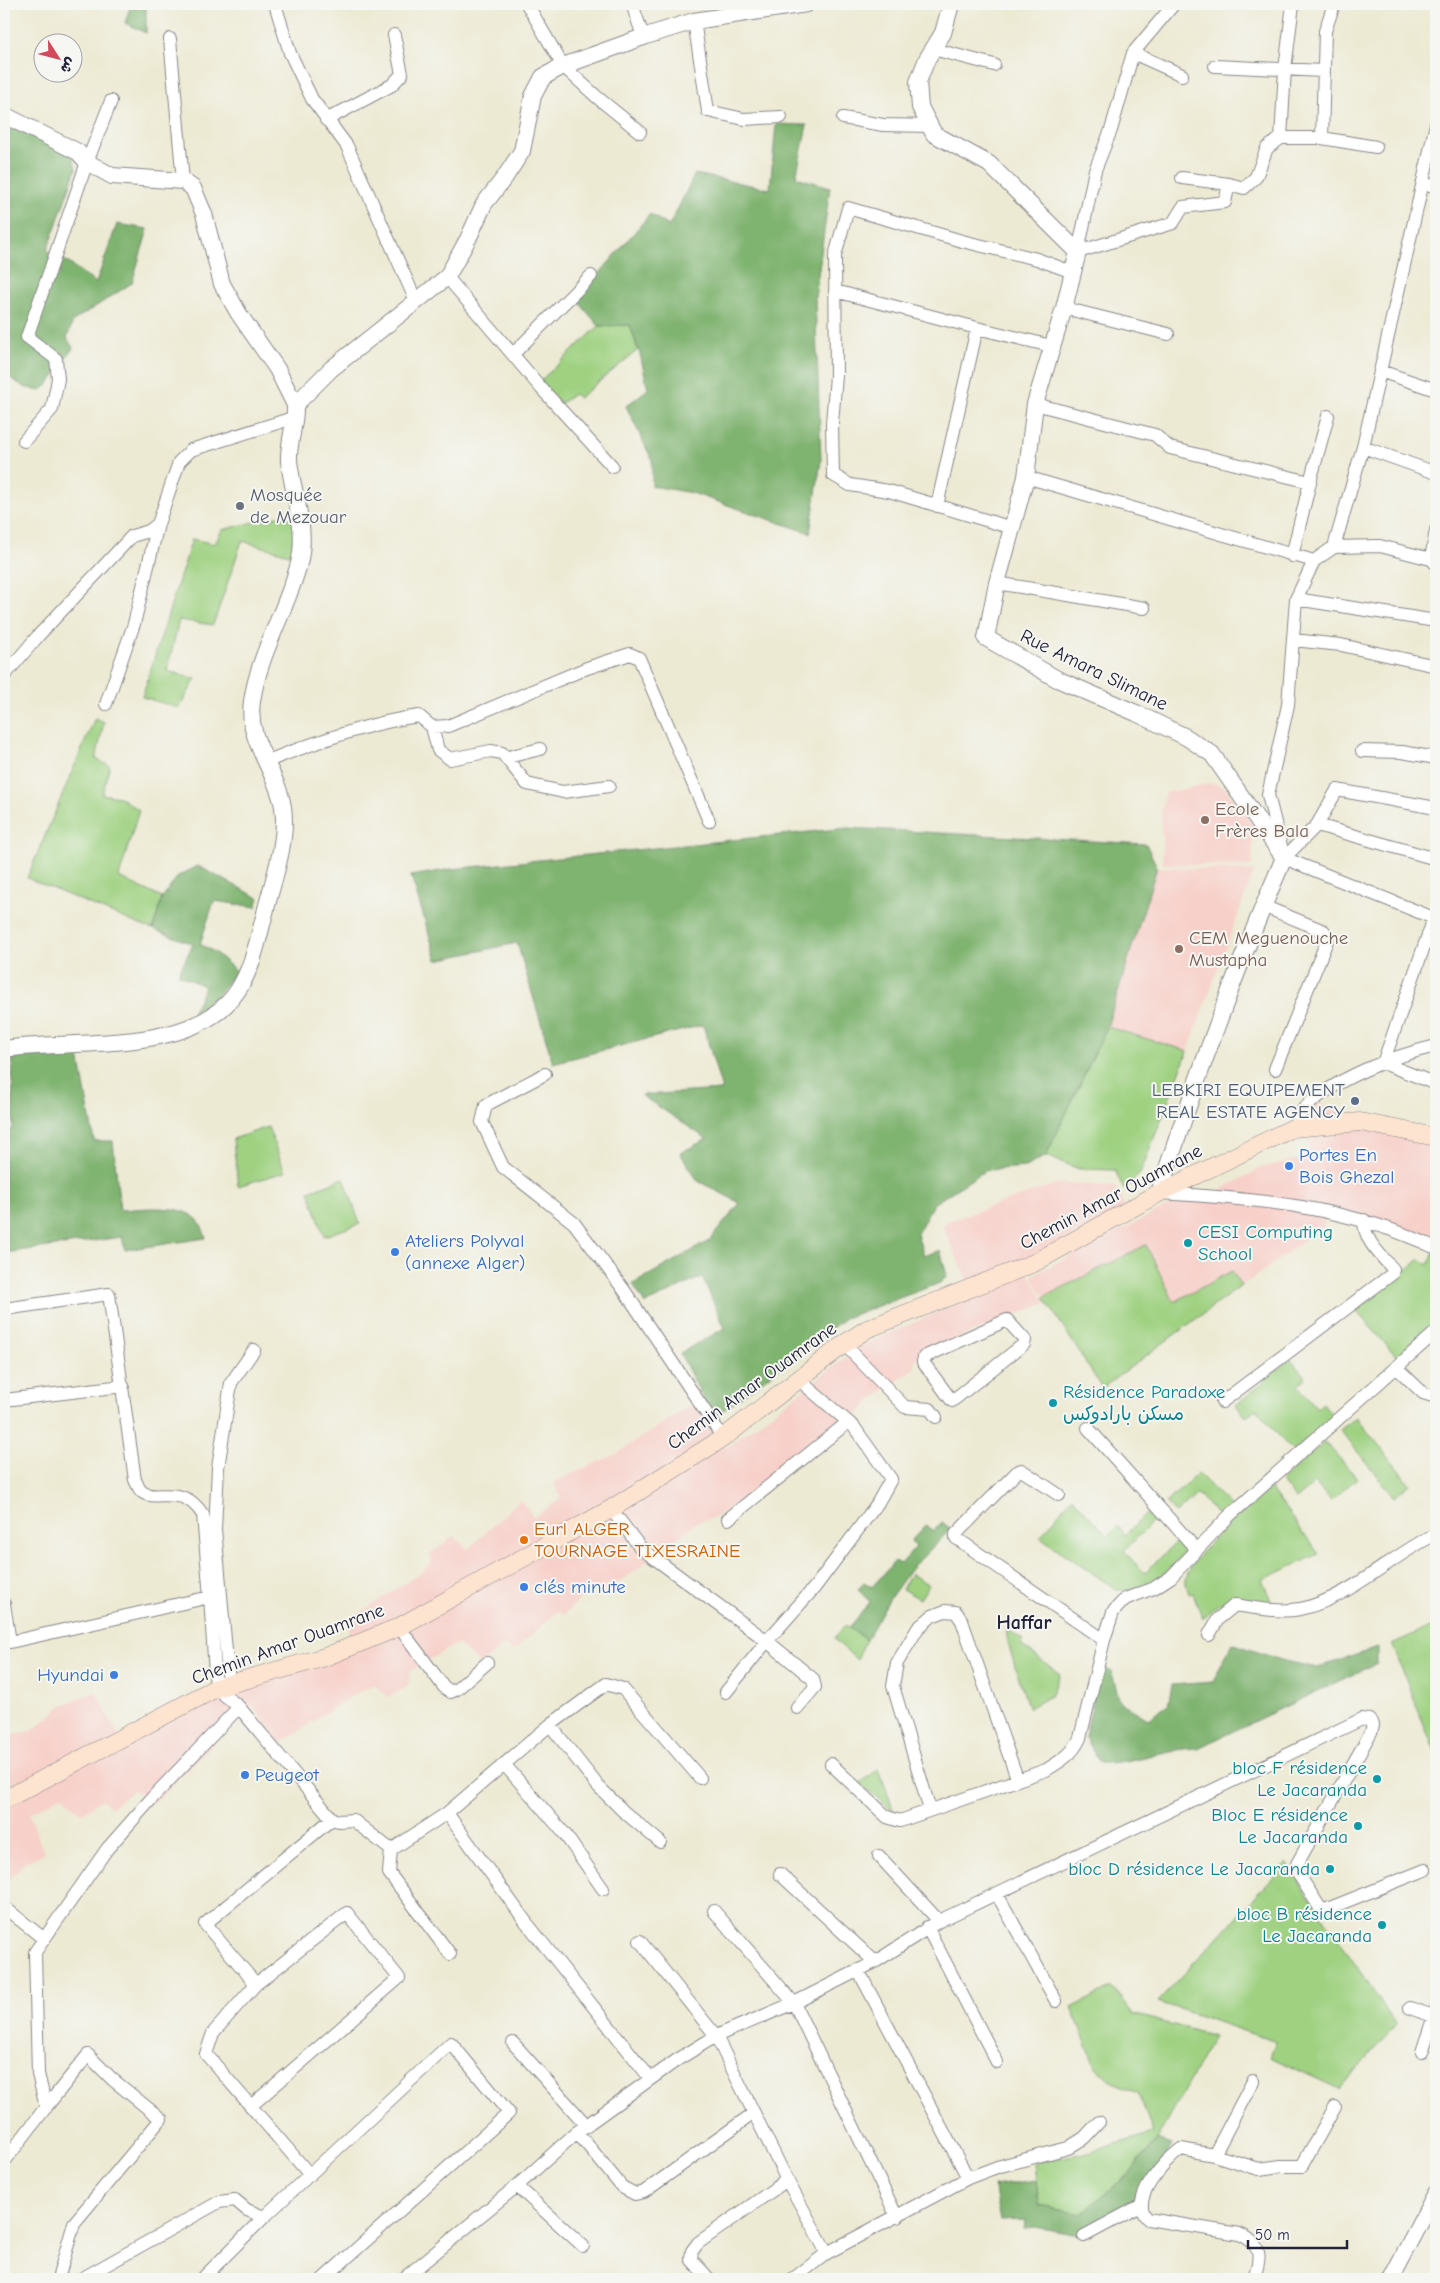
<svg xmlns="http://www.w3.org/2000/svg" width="1440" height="2283" font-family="'Comic Neue','Playpen Sans Arabic',sans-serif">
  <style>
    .built { fill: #f7d0c9 }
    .green { fill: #9fd181; stroke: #607a5e }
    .forest { fill: #7fb36f; stroke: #506a55 }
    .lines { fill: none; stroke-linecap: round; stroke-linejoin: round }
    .minor-casing { stroke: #888688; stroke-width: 14 }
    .tertiary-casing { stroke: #888688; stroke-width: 18 }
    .secondary-casing { stroke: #888688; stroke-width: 19 }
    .minor { stroke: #fff; stroke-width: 12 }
    .tertiary { stroke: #fff; stroke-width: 16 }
    .secondary { stroke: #fde4d1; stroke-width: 18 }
    .worship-dot { fill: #6b7280; stroke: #f6f6f2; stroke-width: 2 }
    .education-dot { fill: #8d6e63; stroke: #f6f6f2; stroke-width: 2 }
    .service-dot { fill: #5c6f8a; stroke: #f6f6f2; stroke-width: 2 }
    .shop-dot { fill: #3f7fe0; stroke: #f6f6f2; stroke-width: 2 }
    .culture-dot { fill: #0f9aa8; stroke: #f6f6f2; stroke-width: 2 }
    .food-dot { fill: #e8710a; stroke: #f6f6f2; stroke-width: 2 }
    .labels { text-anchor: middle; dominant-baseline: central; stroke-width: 4; stroke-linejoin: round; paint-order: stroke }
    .worship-label { font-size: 19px; fill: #5b616d; stroke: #f6f6f2; text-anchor: start }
    .street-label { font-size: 19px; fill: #22223b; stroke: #f6f6f2 }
    .education-label { font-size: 19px; fill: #785e54; stroke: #f6f6f2; text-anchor: start }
    .service-label { font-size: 19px; fill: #4e5e75; stroke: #f6f6f2; text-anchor: end }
    .shop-label { font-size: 19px; fill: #366cbe; stroke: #f6f6f2; text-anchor: start }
    .culture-label { font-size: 19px; fill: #0d838f; stroke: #f6f6f2; text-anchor: end }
    .food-label { font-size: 19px; fill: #c56008; stroke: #f6f6f2; text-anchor: start }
    .neighbourhood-label { font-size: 20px; font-weight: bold; fill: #22223b; stroke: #f6f6f2 }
  </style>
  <rect width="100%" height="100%" fill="#f6f6f2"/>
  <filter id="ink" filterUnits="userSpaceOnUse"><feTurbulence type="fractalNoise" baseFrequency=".02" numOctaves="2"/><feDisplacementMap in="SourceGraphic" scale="10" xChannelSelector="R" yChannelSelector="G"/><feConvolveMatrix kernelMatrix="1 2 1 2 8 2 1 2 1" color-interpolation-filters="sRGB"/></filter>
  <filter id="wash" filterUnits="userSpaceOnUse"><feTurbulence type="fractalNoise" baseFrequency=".0096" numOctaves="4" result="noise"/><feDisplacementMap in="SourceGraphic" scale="20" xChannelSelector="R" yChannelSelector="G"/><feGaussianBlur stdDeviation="1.12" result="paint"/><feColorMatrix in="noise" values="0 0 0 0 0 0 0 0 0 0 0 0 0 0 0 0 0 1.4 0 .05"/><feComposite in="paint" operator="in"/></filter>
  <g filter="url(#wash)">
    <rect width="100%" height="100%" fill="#edead4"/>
    <path class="built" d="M 1212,783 L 1224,787 L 1253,826 L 1252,866 L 1163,864 L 1161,814 L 1165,793 Z
      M 1157,867 L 1254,871 L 1188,1051 L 1107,1027 Z
      M 1311,1101 L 1436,1146 L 1436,1242 L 1327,1218 L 1323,1227 L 1102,1388 L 1031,1276 L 1182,1199 L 1211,1195 L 1261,1168 L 1308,1157 Z
      M 1059,1183 L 1116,1187 L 1125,1210 L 1021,1262 L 1046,1303 L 951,1341 L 916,1358 L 915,1368 L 875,1397 L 854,1418 L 715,1517 L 697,1522 L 631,1574 L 602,1593 L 591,1587 L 564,1615 L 558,1611 L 512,1652 L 505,1644 L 480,1665 L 458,1643 L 410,1671 L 408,1686 L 388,1697 L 374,1684 L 340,1703 L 280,1744 L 252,1704 L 154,1803 L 134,1790 L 111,1808 L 102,1799 L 82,1814 L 62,1795 L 29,1814 L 44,1853 L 26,1862 L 7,1882 L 4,1879 L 4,1735 L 32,1731 L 63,1705 L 96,1692 L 122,1742 L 217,1692 L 359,1651 L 346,1622 L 422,1572 L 432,1561 L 430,1554 L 454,1536 L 468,1549 L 520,1500 L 534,1517 L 561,1499 L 554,1482 L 616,1454 L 699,1400 L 727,1447 L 861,1346 L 975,1296 L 943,1227 L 946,1222 Z"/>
    <path class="green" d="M 630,325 L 638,350 L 579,398 L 574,394 L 560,404 L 540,381 L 599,326 Z
      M 291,513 L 296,534 L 293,555 L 242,541 L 213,625 L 179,620 L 167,671 L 196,679 L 179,708 L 142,697 L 192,539 L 215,544 L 222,530 Z
      M 95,718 L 104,722 L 96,759 L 110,766 L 102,794 L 119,797 L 139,810 L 119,877 L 162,898 L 153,929 L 140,925 L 27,878 Z
      M 1107,1027 L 1188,1051 L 1140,1174 L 1124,1190 L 1115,1170 L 1079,1169 L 1046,1156 Z
      M 268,1127 L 285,1172 L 238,1186 L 233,1139 Z
      M 344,1178 L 360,1224 L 324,1236 L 309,1191 Z
      M 1146,1245 L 1174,1302 L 1232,1271 L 1241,1286 L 1102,1388 L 1044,1297 Z
      M 1434,1252 L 1436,1253 L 1436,1326 L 1398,1358 L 1356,1311 L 1420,1259 L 1429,1265 Z
      M 1290,1359 L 1306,1378 L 1298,1386 L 1317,1408 L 1323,1403 L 1334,1417 L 1293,1452 L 1256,1409 L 1246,1417 L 1236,1405 Z
      M 1356,1417 L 1410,1484 L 1394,1497 L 1340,1430 Z
      M 1325,1442 L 1357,1478 L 1331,1501 L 1315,1483 L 1296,1499 L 1281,1481 Z
      M 1198,1473 L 1231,1507 L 1220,1517 L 1197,1494 L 1176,1514 L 1166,1503 Z
      M 1270,1488 L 1319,1554 L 1262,1580 L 1273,1605 C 1240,1600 1227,1590 1203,1619 L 1193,1593 L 1189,1594 C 1188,1590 1185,1584 1186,1579 C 1190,1554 1250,1507 1270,1488 Z
      M 1072,1497 L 1108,1536 L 1118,1526 L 1125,1535 L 1149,1511 L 1156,1519 L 1124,1551 L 1144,1573 L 1177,1542 L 1185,1551 L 1169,1570 L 1150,1584 L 1134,1591 L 1117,1590 L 1040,1537 Z
      M 911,1574 L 929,1585 L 920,1599 L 902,1589 Z
      M 1436,1624 L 1436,1755 L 1392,1644 Z
      M 844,1626 L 849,1628 L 866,1640 L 857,1660 L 834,1639 Z
      M 1007,1629 L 1023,1640 L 1021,1645 L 1060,1674 L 1052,1695 L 1028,1708 C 1025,1693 1004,1640 1007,1629 Z
      M 879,1769 L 894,1812 L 860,1783 Z
      M 1287,1863 L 1396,2025 L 1339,2089 L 1270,2057 L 1276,2042 L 1158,2002 Z
      M 1112,1987 L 1133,2014 L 1214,2036 L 1157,2140 L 1130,2173 L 1081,2214 L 1039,2206 L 1034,2162 L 1085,2153 L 1153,2133 L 1139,2094 L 1110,2080 L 1095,2066 L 1072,2008 Z"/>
    <path class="forest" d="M 131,4 L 146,4 L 146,33 L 125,23 Z
      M 4,122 L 72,154 L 76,169 L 47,251 L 62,258 L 96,283 L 117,224 L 148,229 L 132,283 L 73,321 L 67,338 L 73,348 L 48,385 L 39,391 L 24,387 L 4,374 L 4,225 L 8,181 L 4,180 Z
      M 776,124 L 807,125 L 796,177 L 830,187 L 815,298 L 821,461 L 810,533 L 692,493 L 652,486 L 652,460 L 626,406 L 648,389 L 640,354 L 630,325 L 599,326 L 577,300 L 650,214 L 669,226 L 695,174 L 770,189 Z
      M 848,828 L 1146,844 L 1157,867 L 1107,1027 L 1046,1156 L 1025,1167 L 986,1170 L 933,1204 L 917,1234 L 924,1256 L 940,1250 L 947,1276 L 940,1283 L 845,1318 L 713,1418 L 680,1353 L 725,1328 L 702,1277 L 645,1304 L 633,1284 L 709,1241 L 740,1203 L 698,1181 L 680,1153 L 707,1139 L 641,1095 L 722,1090 L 703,1025 L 553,1063 L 517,943 L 437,960 L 411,876 L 452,869 Z
      M 198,866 L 259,898 L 256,907 L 214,901 L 200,944 L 216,953 L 236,971 L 213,1001 L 192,1013 L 205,987 L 178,974 L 193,944 L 153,929 L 162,898 L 178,876 Z
      M 78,1050 L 94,1141 L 113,1141 L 120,1210 C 141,1209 186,1202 200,1223 C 203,1227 204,1234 206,1238 L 125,1250 L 122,1237 L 4,1253 L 4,1130 L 13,1129 L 12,1055 Z
      M 942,1522 L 951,1529 L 911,1569 L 890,1598 L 866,1640 L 849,1628 L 870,1602 L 858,1590 L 864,1582 L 872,1587 L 895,1561 L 901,1564 L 916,1547 L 911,1541 L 926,1525 L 934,1531 Z
      M 1232,1643 L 1281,1660 L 1317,1668 L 1377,1648 L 1377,1663 L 1198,1748 C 1164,1748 1133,1764 1100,1763 L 1085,1736 L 1101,1668 L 1111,1670 L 1120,1702 L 1148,1719 L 1168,1705 L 1172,1685 L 1213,1682 Z
      M 1157,2140 L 1171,2145 L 1140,2206 L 1084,2236 L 1035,2227 L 1024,2228 L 1025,2219 L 1001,2220 L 994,2186 L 1036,2180 L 1039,2206 L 1081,2214 L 1130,2173 Z"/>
  </g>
  <g filter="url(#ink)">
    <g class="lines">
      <defs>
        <path id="minor" d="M 275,4 L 290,53 L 312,99 L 347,146 L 416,301
          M 527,4 L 563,66 L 598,98 L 640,132
          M 632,4 L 644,39
          M 1174,4 L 1133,53 L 1111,130 L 1095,170 L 1078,252 L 1173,223 L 1183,207 L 1225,202 L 1229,184 L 1244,188 L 1256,177 L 1267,148 L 1281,138 L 1322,138 L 1376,147
          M 694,21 L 708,111 L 744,119 L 781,117
          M 170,39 L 183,181
          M 933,49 L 994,65
          M 1133,53 L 1182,75
          M 1215,66 L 1323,71
          M 843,118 L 883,125 L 930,126
          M 326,120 L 392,85 L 402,74 L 394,35
          M 1281,138 L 1285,69 L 1293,4
          M 1322,138 L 1325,31 L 1334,4
          M 1182,178 L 1229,184
          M 1423,183 L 1436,186
          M 447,277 L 541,388 L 612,466
          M 835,291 L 977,328
          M 1064,308 L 1168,334
          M 513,354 L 591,276
          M 1380,371 L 1436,390
          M 1035,404 L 1155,435 L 1170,448 L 1310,482 L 1292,556
          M 24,441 L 52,409 L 58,379 L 56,359 L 27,337 L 87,162 L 111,101
          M 1363,447 L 1436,473
          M 1026,477 L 1314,561
          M 1310,482 L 1328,416
          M 937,506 L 977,328 L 1051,346
          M 1012,528 L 889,491 L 850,485 L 833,475 L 832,423 L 836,376 L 835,256 L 848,208 L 962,241 L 1037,259 L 1072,272
          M 1334,547 L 1380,546 L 1431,559 L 1436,564
          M 1431,559 L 1436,530
          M 997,583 L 1144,608
          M 1296,599 L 1436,621
          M 1293,640 L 1341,645 L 1436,666
          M 4,676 L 38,636 L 132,536 L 149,531 L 158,524 L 179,462 L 191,450 L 296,417
          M 106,704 L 134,624 L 158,524
          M 432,727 L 438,750 L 450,759 L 491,751 L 502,753 L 527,784 L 563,792 L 609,786
          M 1362,751 L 1402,752 L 1436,758
          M 508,757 L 540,749
          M 265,762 C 310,744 371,722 419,716 L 432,727 L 448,726 L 587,668 L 630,654 L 639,658 L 709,821
          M 1317,825 L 1436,859
          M 1282,850 L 1268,795 L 1288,705 L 1296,599 L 1314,561 L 1334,547 L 1363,447 L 1436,124
          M 1284,858 L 1317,825 L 1337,790 L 1436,808
          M 1284,858 L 1436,919
          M 1263,906 L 1324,931 L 1327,941 L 1275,1069
          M 1434,918 L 1383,1063 L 1436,1084
          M 545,1074 L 486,1105 L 482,1122 L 503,1167 L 574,1223 L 624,1290 L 723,1438
          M 1293,1128 C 1296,1123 1298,1116 1302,1111 C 1332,1079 1393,1056 1436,1046
          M 1161,1193 C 1258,1199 1347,1206 1436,1248
          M 4,1309 L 109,1294 L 135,1480 C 137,1483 138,1488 141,1491 C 154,1504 182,1481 203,1515 L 210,1597 L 216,1688 L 239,1707 L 332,1819 L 205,1924 L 256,1984
          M 1007,1320 L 1025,1340 L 1024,1344 L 952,1401 L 923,1362 L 924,1357 Z
          M 844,1344 L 905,1407 L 930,1409 L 936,1417
          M 1397,1368 L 1423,1393 L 1436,1397
          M 4,1400 L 123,1386
          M 1222,1402 L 1392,1274 L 1393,1269 C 1380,1254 1364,1241 1364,1220
          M 1088,1428 L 1196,1549
          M 1059,1495 L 1026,1473 L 1021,1470 L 1017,1472 L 956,1534 L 956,1538 L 1104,1640
          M 611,1509 L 640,1547 L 650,1555 L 767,1641 L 813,1679 L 815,1687 L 797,1708
          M 728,1519 L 847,1423
          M 4,1604 L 10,1642 L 210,1597
          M 399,1627 L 444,1687 L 451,1692 L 457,1689 L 487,1663
          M 1209,1635 L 1218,1619 L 1235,1605 C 1256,1608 1279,1613 1300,1609 C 1351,1598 1390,1556 1436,1534
          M 229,1684 L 215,1529 L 218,1468 L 231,1383 L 254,1350
          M 726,1692 L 767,1641 L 815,1587 L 877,1504 L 891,1479 L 854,1427 L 799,1380
          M 550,1725 L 598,1786 L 623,1811 L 660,1842
          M 504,1764 L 564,1833 L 603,1889
          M 831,1764 L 887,1817 L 900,1821 L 1046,1770 C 1061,1761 1073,1754 1080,1738 L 1104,1640 L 1113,1612 L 1125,1599 L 1154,1588 L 1171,1577 L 1229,1516 L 1436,1332
          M 930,1810 L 893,1686 L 897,1663 L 918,1628 L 932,1616 L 945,1611 L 956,1612 L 962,1621 L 1017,1778
          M 447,1813 L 526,1922 L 650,2078
          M 332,1819 L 339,1821 L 353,1820 L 391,1850 L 389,1873 L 450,1954
          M 391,1850 L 447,1813 L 550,1725 L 606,1684 L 623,1689 L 700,1778
          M 879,1856 L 939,1921
          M 780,1874 L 875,1962
          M 997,1894 L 1056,2001
          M 4,1907 L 44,1939
          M 714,1911 L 794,2003 L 897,2217
          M 927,1927 L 997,2062
          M 640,1941 L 716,2036 L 787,2180 L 827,2253
          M 858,1970 L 968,2178
          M 1410,2008 L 1436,2017
          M 513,2043 L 587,2126
          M 1422,2052 L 1436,2010
          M 252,2105 L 399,1978 L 347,1913 L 256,1984 L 213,2033 L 206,2054 L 310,2175
          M 46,2107 L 88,2055 L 112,2079 L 161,2119 L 74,2223 L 58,2279
          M 577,2132 L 622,2187 L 635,2194 L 644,2192 L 754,2113
          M 1214,2155 L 1253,2081
          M 4,2162 L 46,2107 L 38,2074 L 35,1952 L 107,1849 L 152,1798 L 239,1707
          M 517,2186 L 583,2246
          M 264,2217 L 451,2043 L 509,2113 L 323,2279
          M 1084,2236 L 1140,2206
          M 81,2279 L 219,2202 L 235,2200 L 247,2210 L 264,2217 L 202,2279
          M 403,2279 L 517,2186 L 577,2132 L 677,2060 L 716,2036 L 794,2003 L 875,1962 L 939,1921 L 1362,1719 L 1369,1720 L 1373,1725 L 1371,1732 L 1297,1864 L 1299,1875 L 1322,1911 L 1425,1870
          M 709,2279 L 691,2259 L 692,2251 L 698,2243 L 787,2180
          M 793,2279 L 827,2253 L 968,2178 L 997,2167 L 1068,2148 L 1084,2138 L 1099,2122
          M 1253,2279 C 1262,2258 1262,2243 1239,2234 L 1148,2219 C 1127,2201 1165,2161 1181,2149 L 1214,2155 L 1259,2169 L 1281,2166 L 1302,2166 L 1335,2107"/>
        <path id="tertiary" d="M 951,4 L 943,33 L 927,59 L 918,82 L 920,107 L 934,134 L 989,164 L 1078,252 L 1064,308 L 1035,404 L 1026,477 L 997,583 L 986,638 L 1057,679 L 1136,713 L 1186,737 L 1212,754 L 1284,858 C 1236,967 1196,1080 1159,1193
          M 4,115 L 78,152 L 87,162 L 112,176 L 183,181 L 193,188 L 204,214 L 222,284 L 239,314 L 277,369 L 295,405
          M 4,1049 C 73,1038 195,1057 238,990 C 253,967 258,939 265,913 C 273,880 288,841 283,807 C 277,770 246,742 252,701 C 259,654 285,613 298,567 C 309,530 293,497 289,461 C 288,443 296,424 295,405 L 331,369 L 447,277 L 468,239 L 484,204 L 505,177 L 522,151 L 533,96 L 543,77 L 563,66 L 646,36 L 694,21 L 806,4
          M 1391,2279 L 1436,2193"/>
        <path id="secondary" d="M 4,1800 L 216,1688 L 325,1657 L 399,1627 L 611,1509 L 723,1438 L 844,1344 L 867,1329 L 1034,1263 L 1159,1193 L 1293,1128 L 1360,1122 L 1436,1137"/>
      </defs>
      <use href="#minor" class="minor-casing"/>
      <use href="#tertiary" class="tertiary-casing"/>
      <use href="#secondary" class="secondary-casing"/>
      <use href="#minor" class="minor"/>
      <use href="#tertiary" class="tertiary"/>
      <use href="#secondary" class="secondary"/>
    </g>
  </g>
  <circle class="worship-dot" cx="240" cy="506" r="5"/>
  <g class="education-dot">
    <circle cx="1205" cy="820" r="5"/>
    <circle cx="1179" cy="949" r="5"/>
  </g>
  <circle class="service-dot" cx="1355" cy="1101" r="5"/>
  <g class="shop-dot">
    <circle cx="1289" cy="1166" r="5"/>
    <circle cx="395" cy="1252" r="5"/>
    <circle cx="524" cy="1587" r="5"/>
    <circle cx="114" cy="1675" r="5"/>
    <circle cx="245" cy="1775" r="5"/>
  </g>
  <g class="culture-dot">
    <circle cx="1188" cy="1243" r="5"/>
    <circle cx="1053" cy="1403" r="5"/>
    <circle cx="1377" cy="1779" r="5"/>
    <circle cx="1358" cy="1826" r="5"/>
    <circle cx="1330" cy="1869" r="5"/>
    <circle cx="1382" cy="1925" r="5"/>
  </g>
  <circle class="food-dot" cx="524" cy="1540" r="5"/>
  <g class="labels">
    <g class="worship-label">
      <text x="250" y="495">Mosquée<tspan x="250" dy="22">de Mezouar</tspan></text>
    </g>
    <g class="street-label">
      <text transform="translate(1094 670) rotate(26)">Rue Amara Slimane</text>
      <text transform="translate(1111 1197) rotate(-28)">Chemin Amar Ouamrane</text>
      <text transform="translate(752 1386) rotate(-36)">Chemin Amar Ouamrane</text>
      <text transform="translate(288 1644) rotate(-20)">Chemin Amar Ouamrane</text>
    </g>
    <g class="education-label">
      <text x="1215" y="809">Ecole<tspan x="1215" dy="22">Frères Bala</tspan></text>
      <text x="1189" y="938">CEM Meguenouche<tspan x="1189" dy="22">Mustapha</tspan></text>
    </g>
    <g class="service-label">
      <text x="1345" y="1090">LEBKIRI EQUIPEMENT<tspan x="1345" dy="22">REAL ESTATE AGENCY</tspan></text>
    </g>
    <g class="shop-label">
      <text x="1299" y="1155">Portes En<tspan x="1299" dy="22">Bois Ghezal</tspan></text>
      <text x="405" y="1241">Ateliers Polyval<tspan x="405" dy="22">(annexe Alger)</tspan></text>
      <text x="534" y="1587">clés minute</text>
      <text x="104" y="1675" text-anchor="end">Hyundai</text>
      <text x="255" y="1775">Peugeot</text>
    </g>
    <g class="culture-label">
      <text x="1198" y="1232" text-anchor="start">CESI Computing<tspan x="1198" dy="22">School</tspan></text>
      <text x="1063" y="1392" text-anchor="start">Résidence Paradoxe<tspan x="1063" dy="22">مسكن بارادوكس</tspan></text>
      <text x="1367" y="1768">bloc F résidence<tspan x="1367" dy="22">Le Jacaranda</tspan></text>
      <text x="1348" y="1815">Bloc E résidence<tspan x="1348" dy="22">Le Jacaranda</tspan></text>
      <text x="1320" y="1869">bloc D résidence Le Jacaranda</text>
      <text x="1372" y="1914">bloc B résidence<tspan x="1372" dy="22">Le Jacaranda</tspan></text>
    </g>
    <g class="food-label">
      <text x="534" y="1529">Eurl ALGER<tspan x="534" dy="22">TOURNAGE TIXESRAINE</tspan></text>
    </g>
    <g class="neighbourhood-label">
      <text x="1024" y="1622">Haffar</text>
    </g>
  </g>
  <rect width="1440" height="2283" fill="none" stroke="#f6f6f2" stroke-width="20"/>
  <g transform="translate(58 58) rotate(126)"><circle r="24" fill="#f6f6f2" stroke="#a1a1a9"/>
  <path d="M0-4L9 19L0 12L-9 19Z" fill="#d1495b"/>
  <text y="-8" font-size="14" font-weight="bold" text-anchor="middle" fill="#22223b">ش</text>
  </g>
  <path d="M1248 2240v8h99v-8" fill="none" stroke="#22223b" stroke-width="2.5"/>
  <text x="1255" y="2240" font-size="15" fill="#22223b" stroke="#f6f6f2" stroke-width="4" paint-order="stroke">50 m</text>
</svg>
